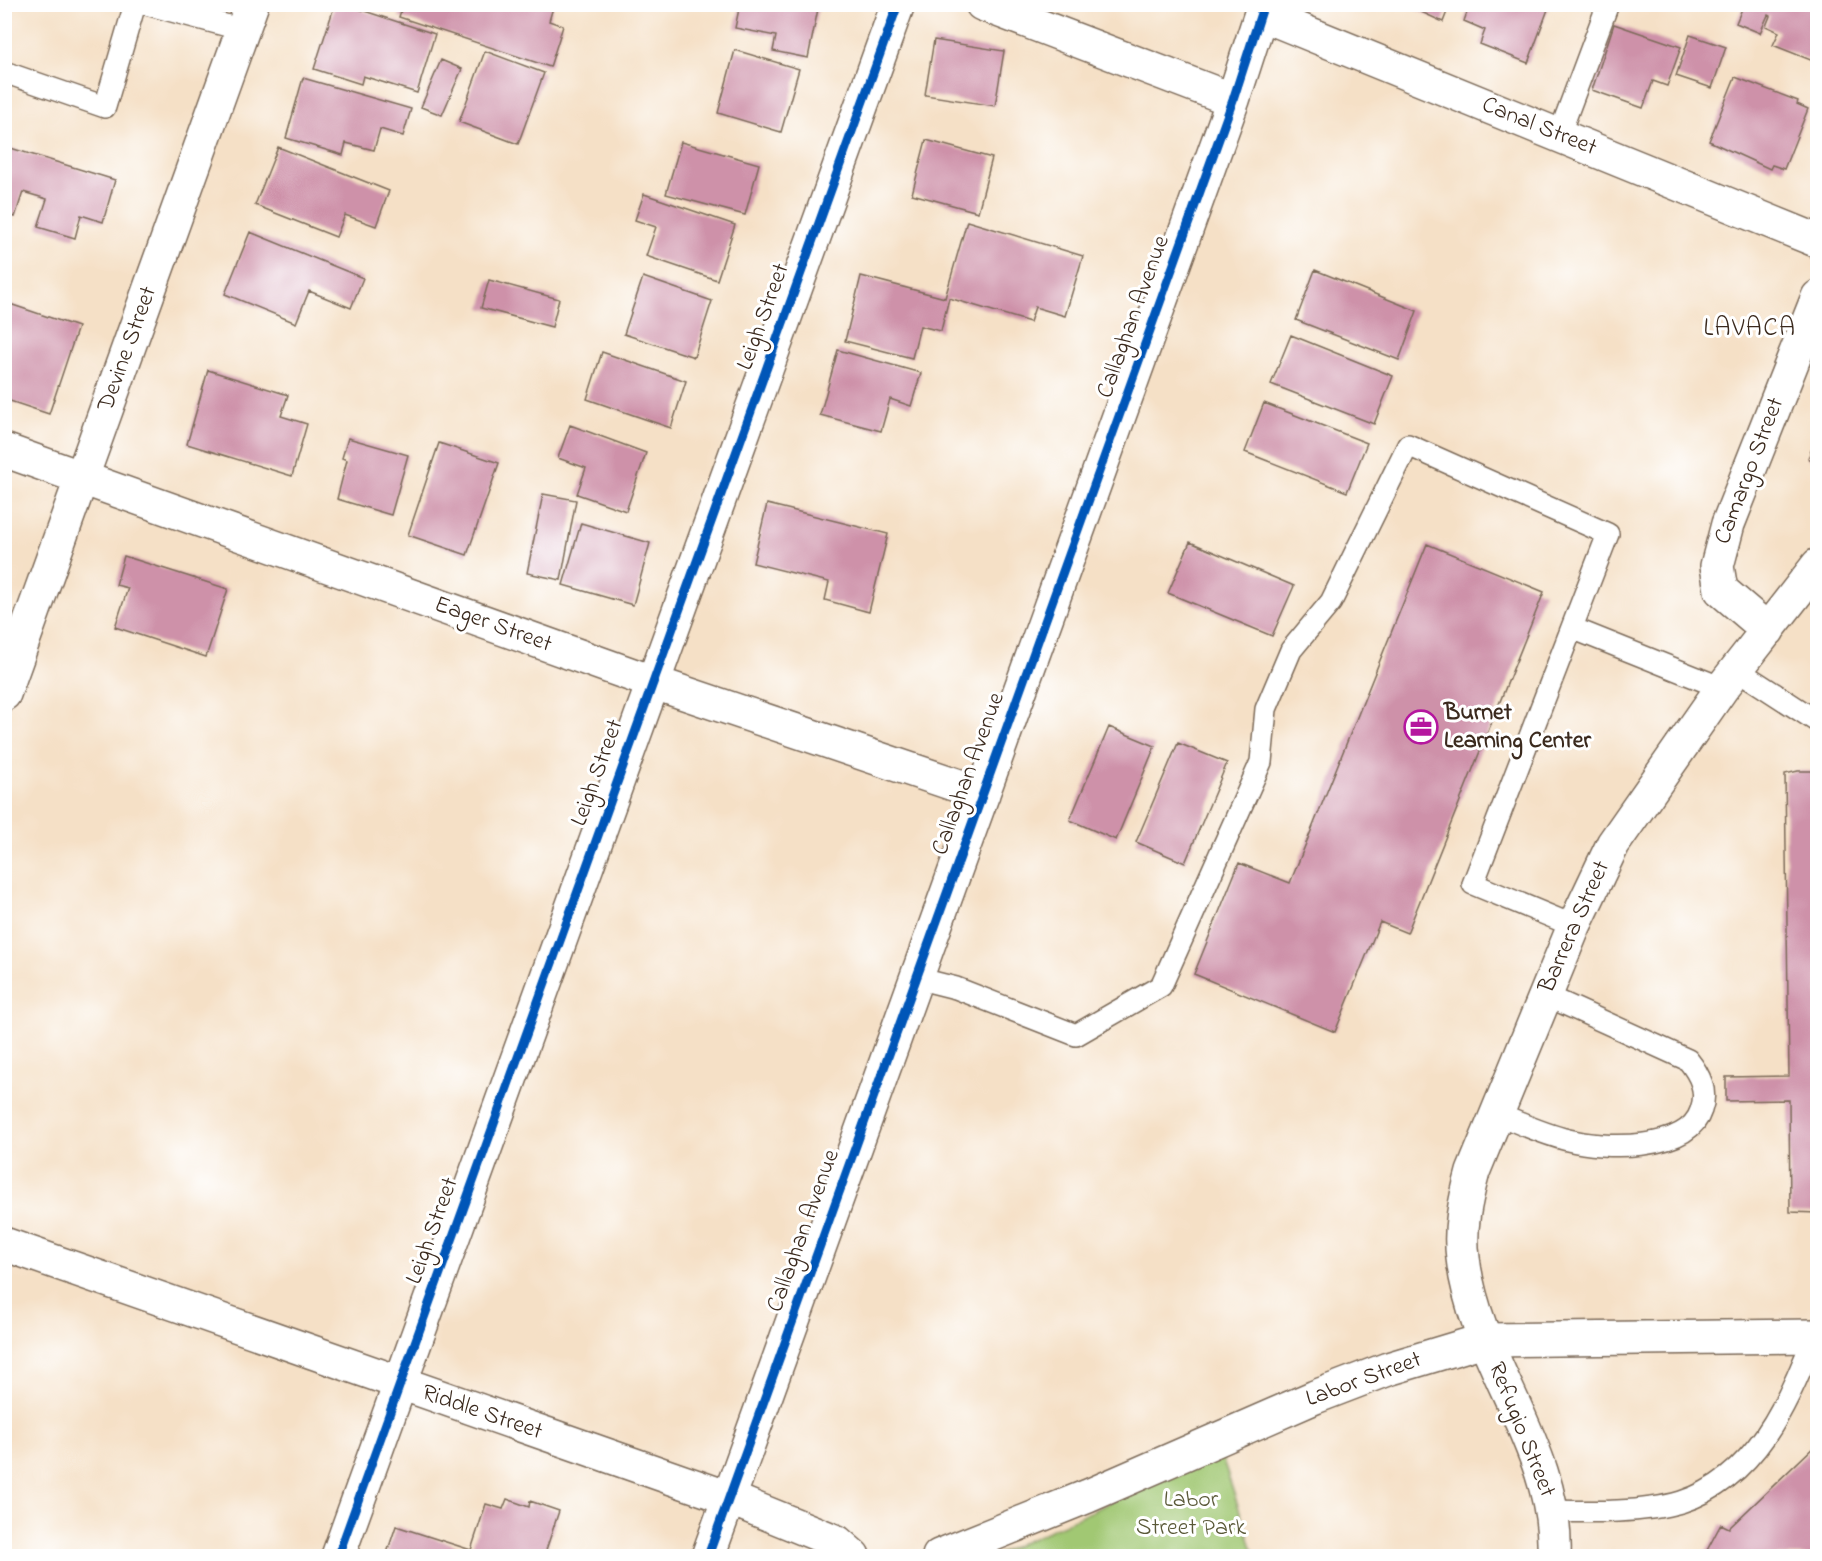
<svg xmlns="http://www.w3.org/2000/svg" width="1822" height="1561" font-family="'Indie Flower',sans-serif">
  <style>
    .green { fill: #a1c873; stroke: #6e7948; stroke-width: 1.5 }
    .building { fill: #ce91a9 }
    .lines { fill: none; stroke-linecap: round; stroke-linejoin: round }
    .service-casing { stroke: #7c6a59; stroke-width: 24 }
    .minor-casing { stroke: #7c6a59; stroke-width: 36 }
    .service { stroke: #fff; stroke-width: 21 }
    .minor { stroke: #fff; stroke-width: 33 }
    .cycleway-casing { stroke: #fff; stroke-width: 13 }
    .cycleway { stroke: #0057b8; stroke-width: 9 }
    .labels { text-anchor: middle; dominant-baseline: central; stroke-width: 6; stroke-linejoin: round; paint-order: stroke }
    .street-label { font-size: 24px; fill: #3b2a1e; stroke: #fff }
    .poi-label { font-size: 24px; font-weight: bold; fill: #3b2a1e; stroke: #fff; text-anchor: start }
    .park-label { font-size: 24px; fill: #5a5938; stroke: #fff }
    .neighbourhood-label { font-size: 26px; letter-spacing: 1.5px; fill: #3b2a1e; stroke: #fff }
  </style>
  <rect width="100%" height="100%" fill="#fff"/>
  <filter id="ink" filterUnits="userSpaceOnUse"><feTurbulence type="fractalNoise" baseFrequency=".0167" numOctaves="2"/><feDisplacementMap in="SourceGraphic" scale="12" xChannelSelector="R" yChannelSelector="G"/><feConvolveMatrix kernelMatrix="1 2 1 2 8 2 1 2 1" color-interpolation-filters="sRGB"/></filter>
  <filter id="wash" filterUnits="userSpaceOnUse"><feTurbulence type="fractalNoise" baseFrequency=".008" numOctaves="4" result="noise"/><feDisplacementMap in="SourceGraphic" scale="24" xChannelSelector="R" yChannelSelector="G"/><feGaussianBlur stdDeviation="1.35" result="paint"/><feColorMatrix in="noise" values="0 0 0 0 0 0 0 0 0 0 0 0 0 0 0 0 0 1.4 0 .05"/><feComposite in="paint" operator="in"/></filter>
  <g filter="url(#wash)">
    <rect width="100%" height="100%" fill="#f5e0c6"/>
    <path class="green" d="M 1220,1452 L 1255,1556 L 994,1556 Z"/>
    <g id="blocks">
      <path class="building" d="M 335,4 L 343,4 L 435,34 L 417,93 L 363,76 L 361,84 L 314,69 Z
        M 403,4 L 554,4 L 549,21 L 563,26 L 550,67 L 399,17 Z
        M 740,4 L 819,4 L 808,58 L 773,51 L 776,36 L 735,28 Z
        M 1404,4 L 1450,4 L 1443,22 Z
        M 1470,4 L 1550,4 L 1528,63 L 1480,44 L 1485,30 L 1464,21 Z
        M 1744,4 L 1818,4 L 1818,63 L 1773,45 L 1779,32 L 1766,26 L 1770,16 L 1768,15 L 1760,33 L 1736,23 Z
        M 1614,24 L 1681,47 L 1667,86 L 1653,81 L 1643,108 L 1592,90 Z
        M 1690,35 L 1726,47 L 1712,88 L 1676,76 Z
        M 934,40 L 1004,51 L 995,106 L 925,95 Z
        M 735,50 L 799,69 L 781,132 L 718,113 Z
        M 485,51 L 544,73 L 518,144 L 459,122 Z
        M 441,60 L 462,69 L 442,115 L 421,107 Z
        M 1735,77 L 1798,101 L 1797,104 L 1808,109 L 1784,169 L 1772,165 L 1770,169 L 1709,141 Z
        M 303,78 L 411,109 L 403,136 L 380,129 L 374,150 L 346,143 L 343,155 L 286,138 Z
        M 926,140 L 992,158 L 978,212 L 912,194 Z
        M 681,142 L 759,164 L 745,215 L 666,194 Z
        M 4,146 L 115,180 L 103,222 L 81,215 L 75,238 L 38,227 L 47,199 L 23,192 L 15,217 L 4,214 Z
        M 278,147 L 389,191 L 376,226 L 345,215 L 336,237 L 255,205 Z
        M 644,194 L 735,225 L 717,280 L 646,256 L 656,227 L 635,220 Z
        M 967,221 L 1083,256 L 1065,316 L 1035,307 L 1030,322 L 949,298 L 941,331 L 920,326 L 912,358 L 845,341 L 861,276 L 945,298 Z
        M 250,232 L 363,278 L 351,308 L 309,291 L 296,323 L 225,294 Z
        M 1315,270 L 1417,311 L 1399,360 L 1296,320 Z
        M 643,277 L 712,301 L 694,357 L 624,334 Z
        M 489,280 L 559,299 L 552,327 L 481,308 Z
        M 4,302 L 78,327 L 49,414 L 4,399 Z
        M 1291,335 L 1393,376 L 1374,424 L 1271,384 Z
        M 838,350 L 921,373 L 911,406 L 890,399 L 881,431 L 820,415 Z
        M 602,352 L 686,381 L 671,428 L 587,399 Z
        M 208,370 L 288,395 L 281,416 L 307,424 L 292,476 L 187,444 Z
        M 1264,403 L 1367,443 L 1347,492 L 1245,452 Z
        M 570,425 L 646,453 L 626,511 L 577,494 L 586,468 L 558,458 Z
        M 1817,436 L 1818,436 L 1818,464 L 1808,458 Z
        M 348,438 L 408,455 L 391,515 L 337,499 L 347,460 L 342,458 Z
        M 439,443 L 499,463 L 467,555 L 408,535 Z
        M 543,494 L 576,500 L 561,580 L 527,573 Z
        M 767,504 L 888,534 L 869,612 L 825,600 L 829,582 L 753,563 Z
        M 581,523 L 650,543 L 633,605 L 563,585 Z
        M 1190,542 L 1294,586 L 1272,636 L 1168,593 Z
        M 1427,544 L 1544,592 L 1407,933 L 1380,922 L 1335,1032 L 1194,974 L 1239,863 L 1290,883 Z
        M 124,556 L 228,589 L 206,657 L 115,627 L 128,588 L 116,585 Z
        M 1109,727 L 1155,746 L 1116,840 L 1070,820 Z
        M 1178,743 L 1227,763 L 1185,863 L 1136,842 Z
        M 1798,771 L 1818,771 L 1818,1213 L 1790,1212 L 1789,1100 L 1726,1101 L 1726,1077 L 1789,1076 L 1785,774 Z
        M 1818,1443 L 1818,1556 L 1704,1556 L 1721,1524 L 1729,1528 Z
        M 507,1499 L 529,1507 L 530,1501 L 559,1511 L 544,1556 L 386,1556 L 396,1526 L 471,1550 L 486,1504 L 503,1509 Z"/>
    </g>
  </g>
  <g filter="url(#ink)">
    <use href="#blocks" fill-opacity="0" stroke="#7c6a59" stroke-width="1.5"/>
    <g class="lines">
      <defs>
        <path id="service" d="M 146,4 L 243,30
          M 4,72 L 105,107 L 135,4
          M 1559,135 L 1608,4
          M 1572,628 L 1722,688
          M 1736,669 L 1818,722
          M 916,978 L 956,988 L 1076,1035 L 1161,986 L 1261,762 L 1266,709 L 1291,650 L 1331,602 L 1408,445 L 1608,534 L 1473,884 L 1574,926
          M 1495,1113 C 1519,1123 1543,1134 1568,1140 C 1603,1149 1688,1152 1701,1110 C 1708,1091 1700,1075 1688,1060 L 1545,995
          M 1553,1511 C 1592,1512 1643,1513 1681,1502 C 1755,1479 1789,1402 1814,1336"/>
        <path id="minor" d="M 982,4 L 1233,100
          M 1261,14 L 1818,241
          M 4,450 L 652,682 L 983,794
          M 1768,630 L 1721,590 L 1717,566 L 1728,524 L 1818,297
          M 4,694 L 252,4
          M 4,1244 L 729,1498 L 837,1542 L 853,1556
          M 338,1556 L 898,4
          M 708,1556 L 1233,100 L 1264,4
          M 939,1556 L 1088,1496 L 1315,1397 L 1388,1369 L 1484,1340 L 1818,1336
          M 1554,1556 C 1559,1450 1475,1363 1463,1258 C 1459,1229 1465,1201 1473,1172 L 1574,926 L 1613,844 L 1722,688 L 1818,565"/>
      </defs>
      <use href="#service" class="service-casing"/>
      <use href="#minor" class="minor-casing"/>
      <use href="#service" class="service"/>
      <use href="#minor" class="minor"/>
      <defs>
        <path id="cycleway" d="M 338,1556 L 898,4
          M 708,1556 L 1233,100 L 1264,4"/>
      </defs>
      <use href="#cycleway" class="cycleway-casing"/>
      <use href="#cycleway" class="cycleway"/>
    </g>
  </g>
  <defs>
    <symbol id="office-ring" viewBox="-11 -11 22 22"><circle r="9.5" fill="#fff" stroke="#b5179e" stroke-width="1.5"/><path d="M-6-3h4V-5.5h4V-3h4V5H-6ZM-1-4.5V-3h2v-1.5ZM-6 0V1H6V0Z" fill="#b5179e"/></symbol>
  </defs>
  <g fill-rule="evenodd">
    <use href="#office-ring" x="1402" y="708" width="38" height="38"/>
  </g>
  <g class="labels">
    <g class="street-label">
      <text transform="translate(1539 127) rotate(22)">Canal Street</text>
      <text transform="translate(764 317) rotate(-70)">Leigh Street</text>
      <text transform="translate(1134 317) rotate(-70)">Callaghan Avenue</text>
      <text transform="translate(128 349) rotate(-70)">Devine Street</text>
      <text transform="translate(1750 471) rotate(-69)">Camargo Street</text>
      <text transform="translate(493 625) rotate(20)">Eager Street</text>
      <text transform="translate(598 773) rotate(-70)">Leigh Street</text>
      <text transform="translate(969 774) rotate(-70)">Callaghan Avenue</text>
      <text transform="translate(1575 927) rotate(-66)">Barrera Street</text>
      <text transform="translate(433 1231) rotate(-70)">Leigh Street</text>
      <text transform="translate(804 1231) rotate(-70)">Callaghan Avenue</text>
      <text transform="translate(1364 1380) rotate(-20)">Labor Street</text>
      <text transform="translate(482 1413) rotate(19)">Riddle Street</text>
      <text transform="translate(1521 1430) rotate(68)">Refugio Street</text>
    </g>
    <g class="poi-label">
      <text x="1444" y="713">Burnet<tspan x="1444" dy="28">Learning Center</tspan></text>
    </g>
    <g class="park-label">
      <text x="1191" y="1500">Labor<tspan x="1191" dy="28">Street Park</tspan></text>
    </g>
    <g class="neighbourhood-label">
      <text x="1750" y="329">LAVACA</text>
    </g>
  </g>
  <rect width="1822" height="1561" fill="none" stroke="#fff" stroke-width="24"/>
</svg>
